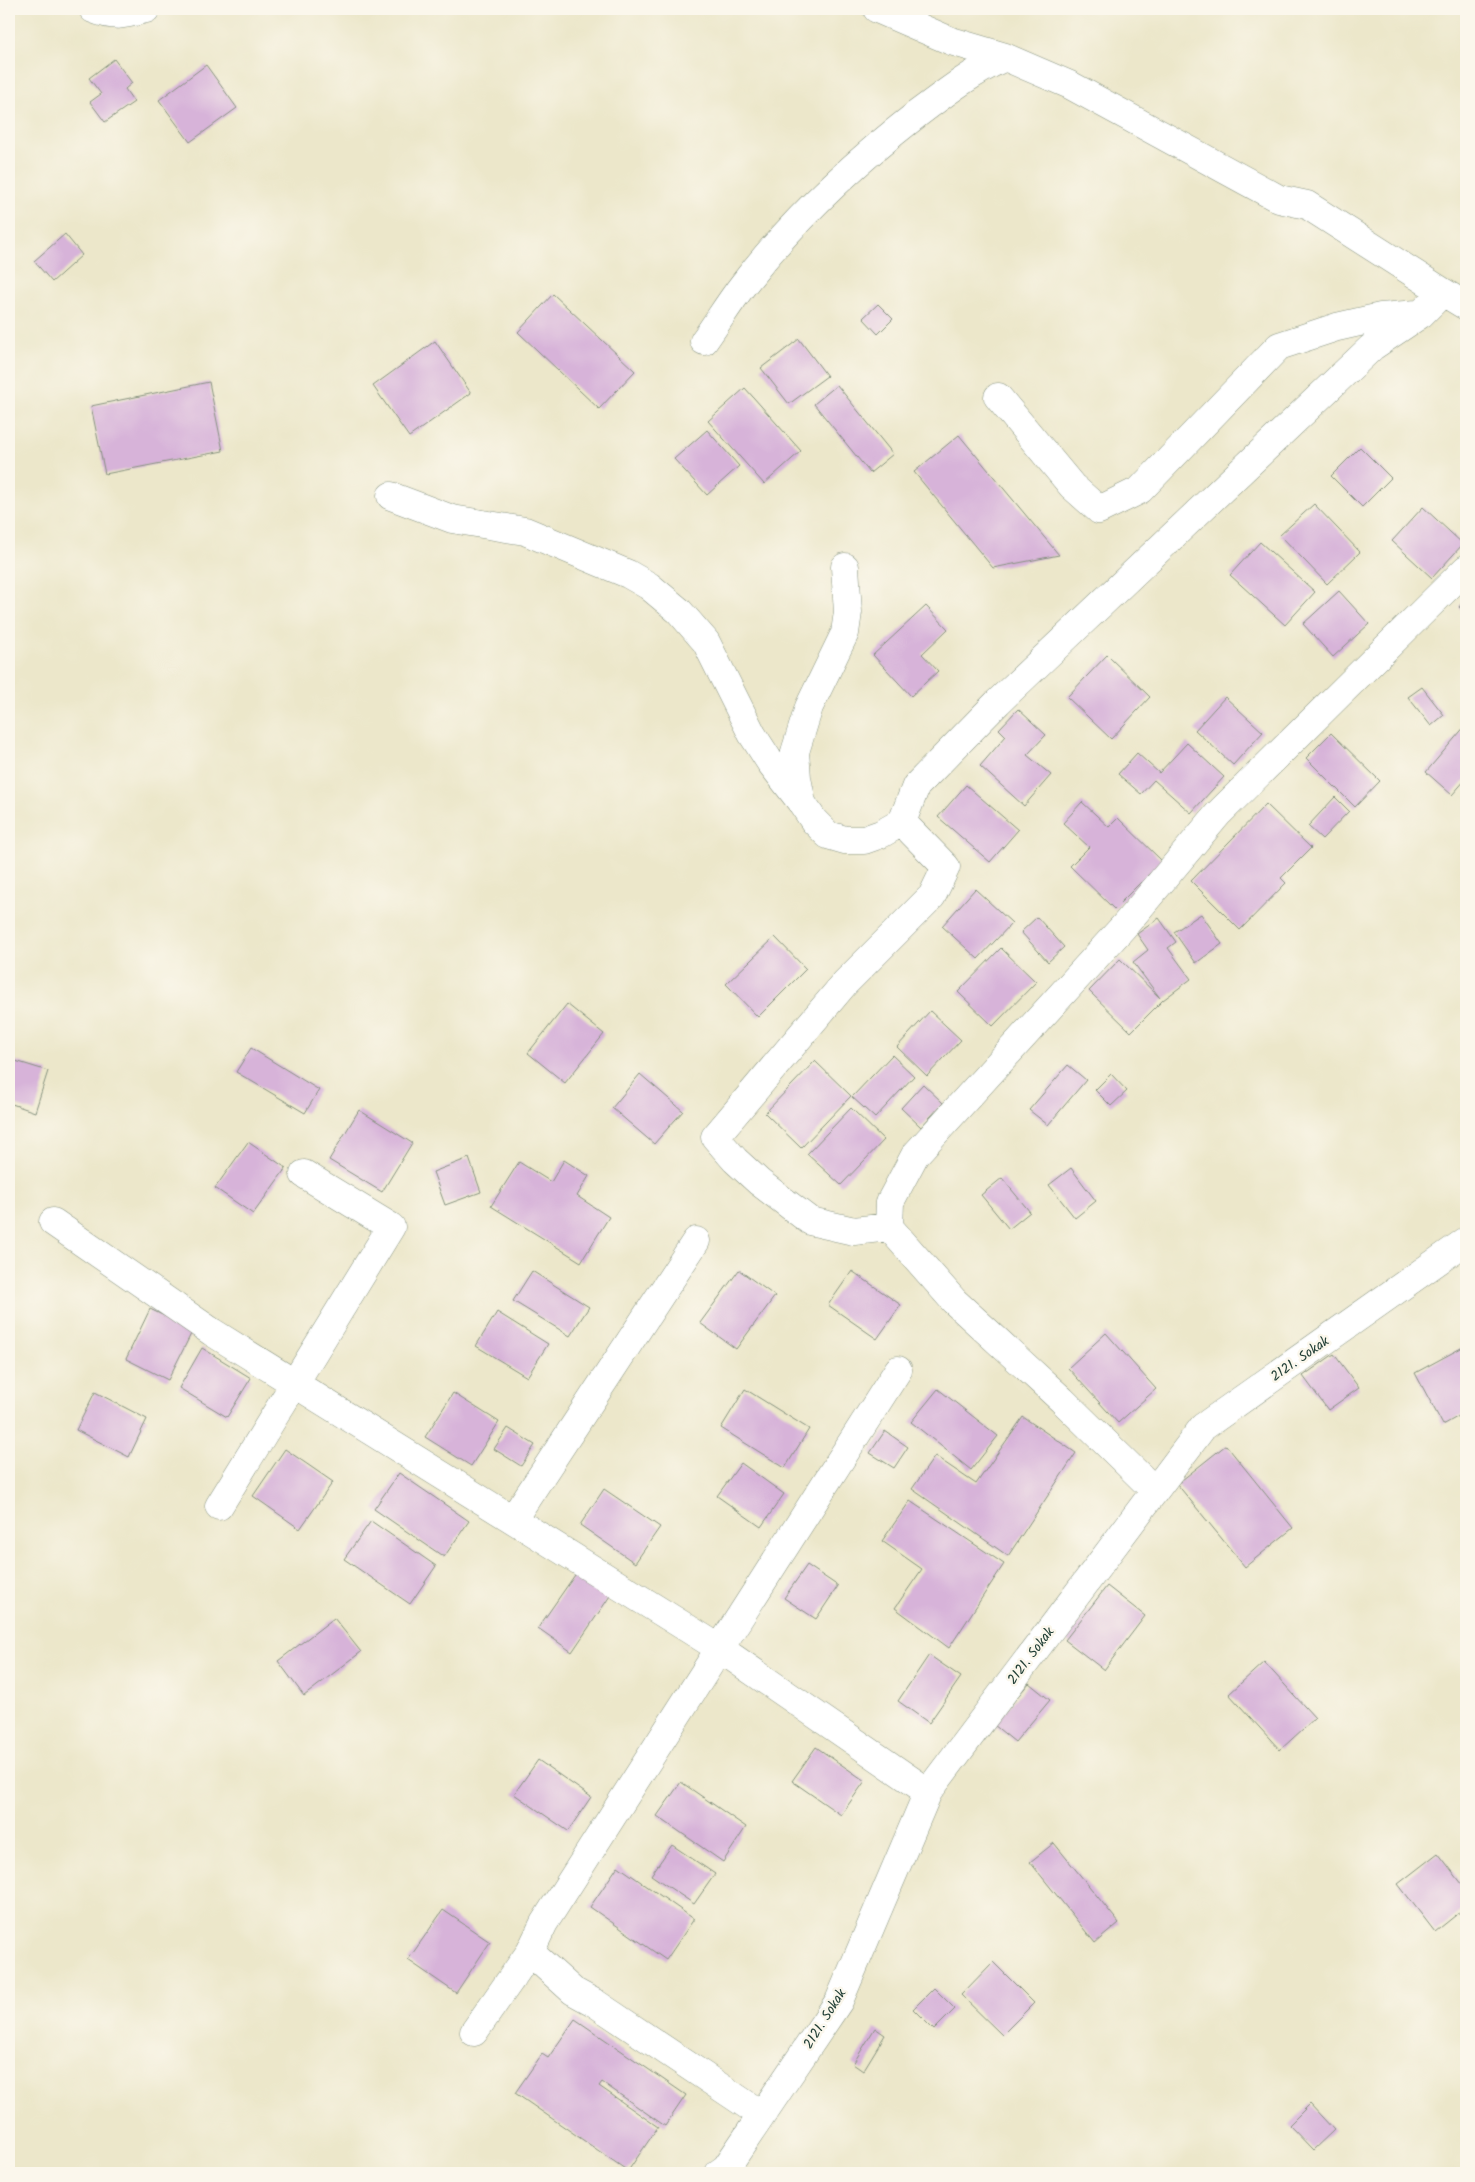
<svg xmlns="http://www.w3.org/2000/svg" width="1475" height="2182" font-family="Kalam,sans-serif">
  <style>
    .building { fill: #d7b3d9 }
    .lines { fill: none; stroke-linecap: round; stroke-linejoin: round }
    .minor-casing { stroke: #86927f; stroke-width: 29 }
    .minor { stroke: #fff; stroke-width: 28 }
    .labels { text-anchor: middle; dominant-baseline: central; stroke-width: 5; stroke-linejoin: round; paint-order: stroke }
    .street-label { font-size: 14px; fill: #1f3d34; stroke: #fbf7ec }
  </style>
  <rect width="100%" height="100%" fill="#fbf7ec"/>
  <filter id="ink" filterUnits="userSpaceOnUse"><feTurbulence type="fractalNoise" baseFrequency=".02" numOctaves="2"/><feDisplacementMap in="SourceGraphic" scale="10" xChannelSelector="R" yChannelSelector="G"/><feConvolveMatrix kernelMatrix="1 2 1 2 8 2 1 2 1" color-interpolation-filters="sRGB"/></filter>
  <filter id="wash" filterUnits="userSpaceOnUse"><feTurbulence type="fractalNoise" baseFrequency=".0096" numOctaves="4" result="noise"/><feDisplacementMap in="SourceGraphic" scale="20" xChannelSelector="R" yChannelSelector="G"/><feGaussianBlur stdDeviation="1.12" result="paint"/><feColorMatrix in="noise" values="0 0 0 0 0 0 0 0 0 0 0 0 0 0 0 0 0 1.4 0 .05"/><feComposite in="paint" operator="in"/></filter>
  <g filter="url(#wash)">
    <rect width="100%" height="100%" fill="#ece7ca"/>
    <g id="blocks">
      <path class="building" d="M 114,59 L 132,83 L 125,89 L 134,102 L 105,122 L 90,102 L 101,94 L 89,78 Z
        M 206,65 L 237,108 L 190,142 L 159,100 Z
        M 65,234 L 82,255 L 52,282 L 34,261 Z
        M 553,294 L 635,371 L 599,409 L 518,332 Z
        M 878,304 L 893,319 L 878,334 L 863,318 Z
        M 799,339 L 827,376 L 789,404 L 761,368 Z
        M 435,341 L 471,393 L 409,437 L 373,386 Z
        M 209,382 L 223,451 L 105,474 L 91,406 Z
        M 837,385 L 893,454 L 870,473 L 814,404 Z
        M 745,388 L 801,451 L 764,484 L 708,421 Z
        M 707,430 L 739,466 L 707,495 L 674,459 Z
        M 959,435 L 1059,555 L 993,568 L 914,472 Z
        M 1360,447 L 1391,478 L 1362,507 L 1331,476 Z
        M 1314,504 L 1360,552 L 1327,584 L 1280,535 Z
        M 1423,507 L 1463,544 L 1432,578 L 1392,541 Z
        M 1260,542 L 1315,592 L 1285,625 L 1230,575 Z
        M 1339,591 L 1369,624 L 1333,657 L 1303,624 Z
        M 1466,599 L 1466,613 L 1459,607 Z
        M 926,606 L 948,629 L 922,654 L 938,671 L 911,696 L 873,655 Z
        M 1107,655 L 1150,697 L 1111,739 L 1067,697 Z
        M 1422,687 L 1444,715 L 1431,726 L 1408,697 Z
        M 1225,697 L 1263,732 L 1233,765 L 1195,730 Z
        M 1018,709 L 1046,735 L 1027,755 L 1051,775 L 1024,806 L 980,766 L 1006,736 L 999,729 Z
        M 1466,725 L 1466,779 L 1452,795 L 1426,772 Z
        M 1331,733 L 1380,781 L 1355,807 L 1306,758 Z
        M 1187,743 L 1224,777 L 1191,813 L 1154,780 L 1141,794 L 1118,774 L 1137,753 L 1159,773 Z
        M 966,785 L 1018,830 L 990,862 L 938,817 Z
        M 1335,797 L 1349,811 L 1322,839 L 1308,826 Z
        M 1082,802 L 1109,827 L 1118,818 L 1162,861 L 1114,909 L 1070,866 L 1089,847 L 1063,823 Z
        M 1266,804 L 1311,848 L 1281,878 L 1286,883 L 1240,930 L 1191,881 Z
        M 975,889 L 1012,923 L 978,959 L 942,926 Z
        M 1201,914 L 1222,944 L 1196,963 L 1174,932 Z
        M 1037,917 L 1064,947 L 1048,962 L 1021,932 Z
        M 1159,918 L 1176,942 L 1168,948 L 1191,979 L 1163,1000 L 1131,1032 L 1089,991 L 1120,959 L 1160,998 L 1133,962 L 1148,950 L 1137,934 Z
        M 775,937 L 806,969 L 758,1017 L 726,984 Z
        M 1001,948 L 1036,982 L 993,1026 L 958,992 Z
        M 567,1004 L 604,1034 L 565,1083 L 528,1053 Z
        M 930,1011 L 961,1040 L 927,1076 L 897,1047 Z
        M 251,1048 L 319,1090 L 305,1113 L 236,1072 Z
        M 892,1055 L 914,1076 L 875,1118 L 852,1097 Z
        M 9,1059 L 48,1071 L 35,1112 L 9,1103 Z
        M 815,1061 L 851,1096 L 801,1148 L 765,1113 Z
        M 1068,1065 L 1086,1080 L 1048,1125 L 1029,1110 Z
        M 640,1074 L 683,1111 L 654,1144 L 612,1108 Z
        M 1111,1074 L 1127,1091 L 1111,1106 L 1095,1090 Z
        M 923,1084 L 943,1103 L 921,1127 L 901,1108 Z
        M 851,1108 L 884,1140 L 841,1185 L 807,1154 Z
        M 359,1110 L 412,1143 L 382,1192 L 329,1160 Z
        M 248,1142 L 286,1168 L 253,1214 L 215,1188 Z
        M 469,1158 L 481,1192 L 445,1205 L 433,1172 Z
        M 564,1160 L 589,1176 L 577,1196 L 609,1217 L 581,1262 L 491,1206 L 519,1162 L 551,1182 Z
        M 1071,1168 L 1096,1201 L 1075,1218 L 1049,1185 Z
        M 1002,1178 L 1030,1212 L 1009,1229 L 981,1195 Z
        M 739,1270 L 775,1296 L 736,1349 L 700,1323 Z
        M 532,1271 L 589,1307 L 570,1336 L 513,1301 Z
        M 852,1271 L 901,1305 L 877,1339 L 828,1305 Z
        M 150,1309 L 193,1330 L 168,1380 L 126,1359 Z
        M 497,1312 L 548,1344 L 527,1377 L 476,1346 Z
        M 1106,1333 L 1156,1389 L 1118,1423 L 1068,1368 Z
        M 1463,1347 L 1466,1354 L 1466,1412 L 1443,1425 L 1415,1373 Z
        M 202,1348 L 251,1378 L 227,1417 L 179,1388 Z
        M 1334,1354 L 1359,1388 L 1328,1410 L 1303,1376 Z
        M 745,1389 L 809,1429 L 785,1468 L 721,1428 Z
        M 938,1389 L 998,1436 L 971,1470 L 911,1422 Z
        M 95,1392 L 147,1419 L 129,1457 L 76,1430 Z
        M 453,1393 L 499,1422 L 471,1466 L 425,1437 Z
        M 1023,1417 L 1076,1453 L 1008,1556 L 912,1489 L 935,1456 L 976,1484 Z
        M 508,1428 L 535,1445 L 521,1466 L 494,1449 Z
        M 885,1431 L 908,1447 L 894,1468 L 870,1453 Z
        M 1226,1445 L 1293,1528 L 1245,1567 L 1177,1484 Z
        M 285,1449 L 333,1482 L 300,1529 L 253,1496 Z
        M 741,1463 L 784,1494 L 761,1527 L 717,1496 Z
        M 399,1473 L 469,1521 L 444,1557 L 374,1509 Z
        M 604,1489 L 660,1527 L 635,1563 L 580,1525 Z
        M 910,1501 L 1004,1564 L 949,1648 L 895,1608 L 922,1569 L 882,1541 Z
        M 371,1521 L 436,1566 L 410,1604 L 344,1559 Z
        M 807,1565 L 838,1586 L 816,1619 L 784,1598 Z
        M 577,1572 L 610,1596 L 572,1652 L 538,1628 Z
        M 1107,1586 L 1145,1616 L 1104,1670 L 1065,1640 Z
        M 334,1618 L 361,1652 L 304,1696 L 278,1661 Z
        M 929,1655 L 961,1677 L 929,1723 L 898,1701 Z
        M 1264,1662 L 1315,1718 L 1280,1750 L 1229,1694 Z
        M 1029,1683 L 1050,1700 L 1015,1742 L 994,1725 Z
        M 816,1747 L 865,1781 L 841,1815 L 792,1781 Z
        M 538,1760 L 591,1797 L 568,1831 L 514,1794 Z
        M 681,1782 L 746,1827 L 723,1862 L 657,1816 Z
        M 1054,1843 L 1119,1923 L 1095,1943 L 1030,1862 Z
        M 672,1845 L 715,1874 L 694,1904 L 651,1875 Z
        M 1438,1853 L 1466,1889 L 1466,1907 L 1435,1932 L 1398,1884 Z
        M 618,1866 L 694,1919 L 666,1960 L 590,1907 Z
        M 443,1910 L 490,1942 L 456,1993 L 408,1960 Z
        M 993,1962 L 1034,2003 L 1002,2035 L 961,1995 Z
        M 934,1988 L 955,2009 L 934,2030 L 913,2009 Z
        M 575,2019 L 686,2095 L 665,2126 L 602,2082 L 599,2086 L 658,2127 L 628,2171 L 515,2093 L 542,2054 L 548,2058 Z
        M 875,2028 L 885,2035 L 863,2071 L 853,2064 Z
        M 1310,2104 L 1334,2130 L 1313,2150 L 1289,2125 Z"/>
    </g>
  </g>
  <g filter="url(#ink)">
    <use href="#blocks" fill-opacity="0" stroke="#86927f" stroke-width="1"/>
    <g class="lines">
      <defs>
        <path id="minor" d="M 93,9 C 115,18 124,15 146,9
          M 877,9 L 951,41 L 1005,57 L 1070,85 L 1279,199 L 1307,205 L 1443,292
          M 704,341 C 717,323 729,303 743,285 C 792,221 853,164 916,115 C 945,93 972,72 1005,57
          M 998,397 L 1072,486 L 1099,510 L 1140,490 L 1279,346 L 1337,327 L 1381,317 L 1417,314
          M 391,496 L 452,519 L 525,531 L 628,574 L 649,586 L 679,611 L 706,642 L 752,734 L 770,762 L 801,802
          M 845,567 L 848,612 L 845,633 L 809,707 L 795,752 L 797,778 L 802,803 L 814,821 L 828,835 L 845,840 L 864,840 L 881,834 L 902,822 L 916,786 L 998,702 L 1372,347 L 1421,314 L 1443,292 L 1466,306
          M 53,1222 L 212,1332 L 719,1648 L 928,1792
          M 889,1227 L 854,1231 L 810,1221 L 759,1182 L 735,1160 L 715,1137 L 845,983 L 932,896 L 946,867 L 902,822
          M 1155,1491 L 1062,1400 L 954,1301 L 889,1227 L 890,1202 L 915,1155 L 1124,926 L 1218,814 L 1466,569
          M 219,1506 L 391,1227 L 304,1174
          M 513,1519 L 696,1241
          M 474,2032 L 530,1952
          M 762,2115 L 595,2003 L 573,1991 L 530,1952 L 544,1923 L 898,1370
          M 719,2173 L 726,2168 L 839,2001 L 928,1792 L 1203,1427 L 1466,1241"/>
      </defs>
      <use href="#minor" class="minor-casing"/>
      <use href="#minor" class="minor"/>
    </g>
  </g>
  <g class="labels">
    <g class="street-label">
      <text transform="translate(1300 1359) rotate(-35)">2121. Sokak</text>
      <text transform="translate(1031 1656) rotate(-53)">2121. Sokak</text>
      <text transform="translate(825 2019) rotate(-58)">2121. Sokak</text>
    </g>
  </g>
  <rect width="1475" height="2182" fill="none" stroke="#fbf7ec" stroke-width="30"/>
</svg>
